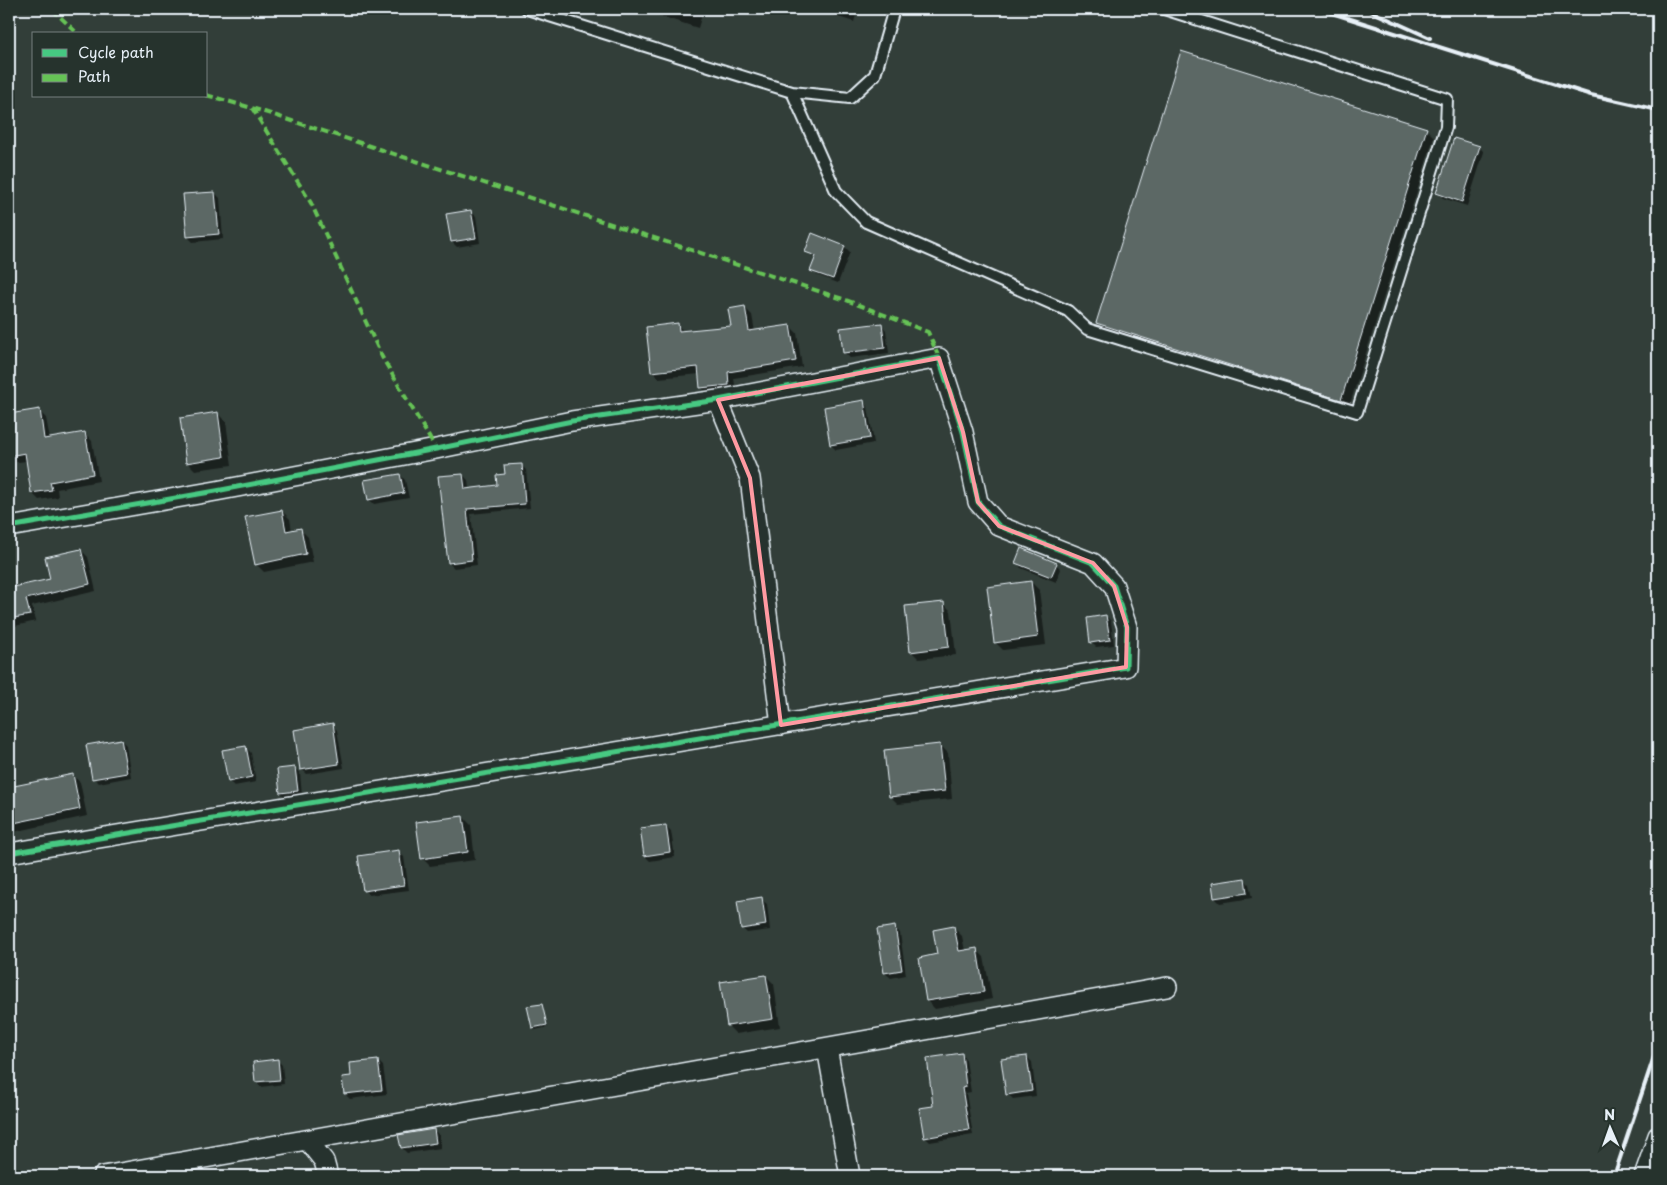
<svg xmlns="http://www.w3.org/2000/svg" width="1667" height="1185" font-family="'Playpen Sans',sans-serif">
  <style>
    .shadow { fill: #0007 }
    .building { fill: #5c6865; stroke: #e8f1f8 }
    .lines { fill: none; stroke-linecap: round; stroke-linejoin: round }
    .service-casing { stroke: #e8f1f8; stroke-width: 14 }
    .minor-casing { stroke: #e8f1f8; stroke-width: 22 }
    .service { stroke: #26332d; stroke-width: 10 }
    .minor { stroke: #26332d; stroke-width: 19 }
    .rail { stroke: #e8f1f8; stroke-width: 4 }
    .quiet { stroke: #66c356; stroke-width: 4; stroke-dasharray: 8 4; stroke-linecap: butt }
    .cycleway-casing { stroke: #26332d; stroke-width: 8 }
    .cycleway { stroke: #46c982; stroke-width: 5 }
    .marked { fill: none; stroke: #ff9aa2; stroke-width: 4; stroke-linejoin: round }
  </style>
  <rect width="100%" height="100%" fill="#323e39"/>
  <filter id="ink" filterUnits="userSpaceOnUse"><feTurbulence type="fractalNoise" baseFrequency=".02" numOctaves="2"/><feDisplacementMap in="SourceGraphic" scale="10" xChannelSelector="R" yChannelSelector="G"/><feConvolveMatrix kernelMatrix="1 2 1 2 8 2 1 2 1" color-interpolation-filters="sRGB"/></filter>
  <g filter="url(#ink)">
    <path class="shadow" d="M 638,9 L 701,9 L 703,11 L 698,28 Z
      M 813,9 L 858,9 L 854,22 Z
      M 1426,129 L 1434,137 L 1349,407 L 1105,330 L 1097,322 Z
      M 1479,147 L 1484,152 L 1467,206 L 1443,198 L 1438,193 Z
      M 215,193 L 220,198 L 223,239 L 193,242 L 188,237 Z
      M 470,211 L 476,216 L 480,243 L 457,247 L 452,242 L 447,215 Z
      M 813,235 L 845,247 L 850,252 L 838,283 L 817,275 L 812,270 L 816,258 L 807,252 Z
      M 745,308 L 752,315 L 755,332 L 790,326 L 797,333 L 802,367 L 734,378 L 736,392 L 708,394 L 701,387 L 700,374 L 659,378 L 652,371 L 677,325 L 685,332 L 733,327 Z
      M 881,324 L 886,330 L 889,353 L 850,358 L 845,353 Z
      M 863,401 L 868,407 L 874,443 L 836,450 L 831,445 Z
      M 39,411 L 46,418 L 50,439 L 85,433 L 92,441 L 99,481 L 57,489 L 58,497 L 39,500 L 32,493 L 27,461 L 9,463 L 9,423 Z
      M 218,414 L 226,422 L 232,465 L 195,470 L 187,462 Z
      M 521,465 L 526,470 L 530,508 L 471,514 L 477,565 L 454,568 L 449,563 L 463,475 L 468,480 L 469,489 L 499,486 L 506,475 Z
      M 400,475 L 405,480 L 409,498 L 374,504 L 369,499 Z
      M 282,511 L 290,519 L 292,531 L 300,529 L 308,537 L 313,562 L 264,572 L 256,564 Z
      M 81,550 L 88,557 L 96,591 L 32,606 L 36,621 L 11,627 L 9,625 L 9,581 L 10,589 L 52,580 Z
      M 1016,562 L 1056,564 L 1061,569 L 1056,582 L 1021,568 Z
      M 1031,582 L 1039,590 L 1046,645 L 1003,650 L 995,642 Z
      M 943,603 L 951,611 L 956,655 L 919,659 L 911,651 Z
      M 1106,616 L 1111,621 L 1114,645 L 1096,647 L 1091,642 Z
      M 332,725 L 337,730 L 344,768 L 307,774 L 302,769 Z
      M 121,740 L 126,745 L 131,777 L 99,783 L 94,778 Z
      M 940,745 L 948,753 L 952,799 L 898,804 L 890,796 Z
      M 246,747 L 251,753 L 256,782 L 234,786 L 229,781 Z
      M 294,768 L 300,773 L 302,796 L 286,798 L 281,793 Z
      M 72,775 L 80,782 L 87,816 L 9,833 L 9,789 Z
      M 463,817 L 471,825 L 475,860 L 430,866 L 422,858 Z
      M 666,826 L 671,831 L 675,857 L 650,861 L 645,856 Z
      M 399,852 L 404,857 L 409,890 L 369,895 L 364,890 Z
      M 1244,879 L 1249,884 L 1252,898 L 1220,903 L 1215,898 Z
      M 761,899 L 767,904 L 770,930 L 747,933 L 742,928 Z
      M 895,928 L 900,933 L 906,975 L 891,978 L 885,973 Z
      M 954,928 L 962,936 L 965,951 L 976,949 L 984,957 L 992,999 L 935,1009 L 927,1001 L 939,955 Z
      M 766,976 L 774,984 L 780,1027 L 736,1034 L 728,1026 Z
      M 542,1005 L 548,1027 L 535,1030 L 529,1007 Z
      M 961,1054 L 966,1060 L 971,1092 L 966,1093 L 973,1135 L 930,1142 L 925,1137 L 935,1107 Z
      M 1027,1057 L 1032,1062 L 1036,1096 L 1013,1099 L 1008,1094 Z
      M 277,1060 L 282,1065 L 284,1084 L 261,1087 L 256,1082 Z
      M 378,1061 L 383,1066 L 387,1094 L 350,1099 L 345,1094 Z
      M 434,1130 L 439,1135 L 441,1148 L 407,1153 L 402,1148 Z"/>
    <path class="building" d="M 1181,51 L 1427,128 L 1341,400 L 1096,323 Z
      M 1454,138 L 1480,146 L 1462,202 L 1436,193 Z
      M 215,192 L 219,234 L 187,237 L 183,194 Z
      M 471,210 L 476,238 L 451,242 L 446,214 Z
      M 812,233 L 845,246 L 833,279 L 810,271 L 816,256 L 805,252 Z
      M 745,306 L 749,331 L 790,325 L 796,361 L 728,372 L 729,385 L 700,388 L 698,367 L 651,372 L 646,327 L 678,323 L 679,331 L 731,326 L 728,309 Z
      M 882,323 L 885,348 L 843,353 L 840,328 Z
      M 864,400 L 870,438 L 830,445 L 824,407 Z
      M 40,409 L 44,439 L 85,432 L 93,474 L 50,482 L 52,490 L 31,493 L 25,453 L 9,456 L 9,414 Z
      M 218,412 L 224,457 L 186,463 L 180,418 Z
      M 522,464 L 525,504 L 467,509 L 472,560 L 448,563 L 438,476 L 463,474 L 465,489 L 497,485 L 496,475 L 505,474 L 504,465 Z
      M 400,474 L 404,493 L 368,500 L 364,480 Z
      M 282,510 L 286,531 L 301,528 L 306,554 L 255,565 L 245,517 Z
      M 1021,548 L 1057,563 L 1051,577 L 1015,563 Z
      M 81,549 L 90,584 L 26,599 L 30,615 L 9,619 L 9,588 L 50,579 L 45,557 Z
      M 1031,581 L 1038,637 L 994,643 L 987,587 Z
      M 944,602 L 949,647 L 910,652 L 905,606 Z
      M 1106,615 L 1110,640 L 1090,643 L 1087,618 Z
      M 333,723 L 339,764 L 300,770 L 294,730 Z
      M 121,739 L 127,773 L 92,779 L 86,745 Z
      M 940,744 L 945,791 L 889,797 L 884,750 Z
      M 246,746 L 252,777 L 228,782 L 222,750 Z
      M 295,767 L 298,791 L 280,793 L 277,769 Z
      M 73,774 L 80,809 L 9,824 L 9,787 Z
      M 463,816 L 468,852 L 421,859 L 416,822 Z
      M 666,825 L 670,852 L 644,856 L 640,828 Z
      M 399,850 L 404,885 L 363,891 L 358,856 Z
      M 1245,878 L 1247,893 L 1214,898 L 1212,883 Z
      M 762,897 L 766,925 L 741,929 L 737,901 Z
      M 895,926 L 902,970 L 884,973 L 877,929 Z
      M 954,926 L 959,951 L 977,948 L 984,992 L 926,1001 L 919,958 L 937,954 L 933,930 Z
      M 766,975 L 773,1019 L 727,1026 L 720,982 Z
      M 542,1004 L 547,1025 L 532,1028 L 527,1006 Z
      M 962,1053 L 966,1087 L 962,1088 L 969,1130 L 924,1138 L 919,1108 L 933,1106 L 927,1058 Z
      M 1027,1056 L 1032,1091 L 1006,1095 L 1001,1059 Z
      M 278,1059 L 280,1080 L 255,1082 L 253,1062 Z
      M 378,1060 L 382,1090 L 344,1094 L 342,1077 L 351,1076 L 350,1063 Z
      M 434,1129 L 436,1143 L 401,1148 L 398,1135 Z"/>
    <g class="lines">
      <defs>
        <path id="service" d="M 527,9 L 792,92 L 850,98 L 875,75 L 894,9
          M 792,92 L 836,191 L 866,222 L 1068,311 L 1087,329 L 1357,412 L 1446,127 L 1447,99 L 1164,9"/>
        <path id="minor" d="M 718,400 L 750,478 L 781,725
          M 9,527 L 216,491 L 436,449 L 572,421 L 718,400 L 939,358 L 963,432 L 978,502 L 999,526 L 1093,563 L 1114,586 L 1127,627 L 1126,667 L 9,853
          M 827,1048 L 850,1176
          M 308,1141 L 324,1161 L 328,1176
          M 103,1176 L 1167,987
          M 1644,1176 L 1658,1136"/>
      </defs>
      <use href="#service" class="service-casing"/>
      <use href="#minor" class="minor-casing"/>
      <use href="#service" class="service"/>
      <use href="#minor" class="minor"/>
      <path class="rail" d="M 1319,9 L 1591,95 L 1658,110
        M 1366,9 L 1430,38
        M 1614,1176 L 1658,1045"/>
      <path class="quiet" d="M 52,9 L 78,34
        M 206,95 L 252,108 L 846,300 L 928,332 L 939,358
        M 252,108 L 311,203 L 382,357 L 436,449"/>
      <defs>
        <path id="cycleway" d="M 9,527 L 216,491 L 436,449 L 572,421 L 718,400 L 939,358 L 963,432 L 978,502 L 999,526 L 1093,563 L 1114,586 L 1127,627 L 1126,667 L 9,853"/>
      </defs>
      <use href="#cycleway" class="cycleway-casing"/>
      <use href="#cycleway" class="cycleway"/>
    </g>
  </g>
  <path class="marked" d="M 939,358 L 963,432 L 978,502 L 999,526 L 1093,563 L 1114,586 L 1127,627 L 1126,667 L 781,725 L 750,478 L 718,400 Z"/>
  <rect width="1667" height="1185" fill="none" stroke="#26332d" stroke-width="30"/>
  <rect x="15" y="15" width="1637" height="1155" fill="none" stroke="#e8f1f8" stroke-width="2" filter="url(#ink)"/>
  <rect x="32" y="32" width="175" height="65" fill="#26332d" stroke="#747f7e"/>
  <rect x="42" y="49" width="25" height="8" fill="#46c982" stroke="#747f7e"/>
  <text x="78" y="58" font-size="15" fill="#e8f1f8">Cycle path</text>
  <rect x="42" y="74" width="25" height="8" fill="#66c356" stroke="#747f7e"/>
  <text x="78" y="82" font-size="15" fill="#e8f1f8">Path</text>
  <g transform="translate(1610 1128) rotate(358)" stroke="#26332d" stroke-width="4" paint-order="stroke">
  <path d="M0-4L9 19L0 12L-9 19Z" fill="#e8f1f8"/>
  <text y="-8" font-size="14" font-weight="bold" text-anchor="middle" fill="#e8f1f8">N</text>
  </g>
</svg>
